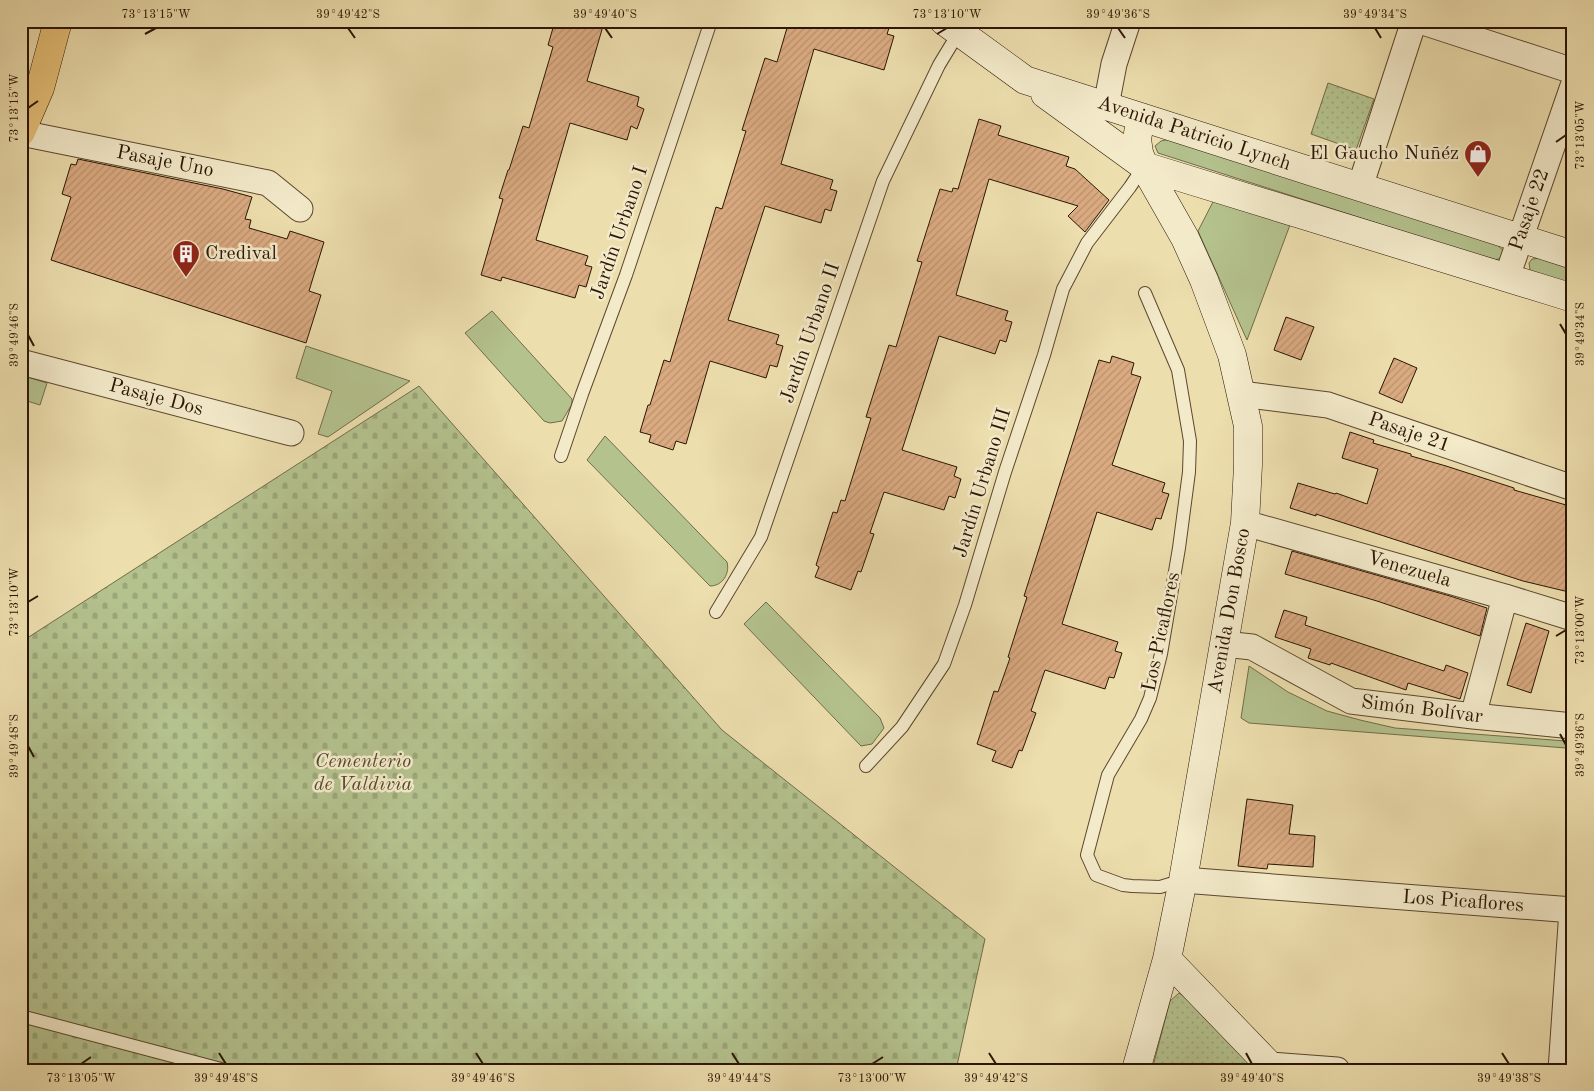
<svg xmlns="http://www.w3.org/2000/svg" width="1594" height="1091" font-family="'Old Standard TT',serif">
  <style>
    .green { fill: #b4c28e; stroke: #706c49 }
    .cemetery { fill: url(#cemetery-stones); stroke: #706c49 }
    .park { fill: url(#park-dots); stroke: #706c49 }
    .building { fill: url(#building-hatch); stroke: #2b1504 }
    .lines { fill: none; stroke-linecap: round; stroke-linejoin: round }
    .lane-casing { stroke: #5c472e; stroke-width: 14 }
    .street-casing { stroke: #5c472e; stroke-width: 27 }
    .secondary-casing { stroke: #2b1504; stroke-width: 29 }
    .highway-casing { stroke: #2b1504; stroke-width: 29 }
    .lane { stroke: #f3eaca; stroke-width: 12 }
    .street { stroke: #f3eaca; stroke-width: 25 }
    .secondary { stroke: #f3eaca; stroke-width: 28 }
    .highway { stroke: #e6bf77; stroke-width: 28 }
    .ticks { fill: none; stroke: #2b1504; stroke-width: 2 }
    .labels { text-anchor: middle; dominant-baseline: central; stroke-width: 5; stroke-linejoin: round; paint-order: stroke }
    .street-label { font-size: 20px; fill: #2b1504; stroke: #f3eaca }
    .poi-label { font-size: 20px; fill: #2b1504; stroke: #f3eaca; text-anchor: end }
    .park-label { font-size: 20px; font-style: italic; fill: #54492d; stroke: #f3eaca }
    .neatline { fill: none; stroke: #2b1504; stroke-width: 2 }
    .ticks-label { font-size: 12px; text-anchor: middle; fill: #2b1504 }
  </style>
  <defs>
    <pattern id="cemetery-stones" width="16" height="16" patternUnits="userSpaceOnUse" patternTransform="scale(1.25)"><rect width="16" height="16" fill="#b4c28e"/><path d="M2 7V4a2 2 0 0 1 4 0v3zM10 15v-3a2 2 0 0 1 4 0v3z" fill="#9ba679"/></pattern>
    <pattern id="park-dots" width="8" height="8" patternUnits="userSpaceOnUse" patternTransform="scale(1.25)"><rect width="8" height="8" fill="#b4c28e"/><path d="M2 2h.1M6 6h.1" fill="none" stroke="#9ba679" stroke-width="1.8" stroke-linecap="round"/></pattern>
    <pattern id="building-hatch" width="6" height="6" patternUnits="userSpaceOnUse" patternTransform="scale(1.25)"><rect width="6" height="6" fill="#daaa81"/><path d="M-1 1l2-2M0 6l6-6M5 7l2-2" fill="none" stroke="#bb916e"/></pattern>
  </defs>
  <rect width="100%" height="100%" fill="#eddeae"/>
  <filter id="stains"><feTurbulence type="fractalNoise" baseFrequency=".004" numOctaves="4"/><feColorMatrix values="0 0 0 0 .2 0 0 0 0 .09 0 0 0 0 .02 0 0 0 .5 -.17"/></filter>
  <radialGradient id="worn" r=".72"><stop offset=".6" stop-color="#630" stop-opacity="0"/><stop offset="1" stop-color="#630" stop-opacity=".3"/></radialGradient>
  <path class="green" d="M 1170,139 L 1497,245 L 1504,251 L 1502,258 L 1494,260 L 1486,258 L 1158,153 L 1155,146 L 1161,141 Z
    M 1216,196 L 1290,225 L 1247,340 L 1198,231 Z
    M 1541,258 L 1573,269 L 1573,285 L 1534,273 L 1530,270 L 1529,263 L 1532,259 Z
    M 492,311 L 572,399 L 572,404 L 562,421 L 550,423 L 544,421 L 465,333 Z
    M 306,346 L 410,381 L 328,437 L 318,434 L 332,391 L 296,378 Z
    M 21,375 L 47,383 L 40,405 L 21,399 Z
    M 605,436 L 727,562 C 730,573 723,586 710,586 L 587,460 Z
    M 766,602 L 880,718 L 884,728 L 872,744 L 861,746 L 744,624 Z
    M 1249,666 L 1288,692 L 1327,711 L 1360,720 L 1395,728 L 1566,741 L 1566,748 L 1249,723 L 1241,718 Z"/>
  <path class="cemetery" d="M 419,386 L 722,730 L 985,939 L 956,1070 L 21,1070 L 21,642 Z"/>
  <path class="park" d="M 1328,83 L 1374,99 L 1356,150 L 1311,134 Z
    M 1179,993 L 1190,1000 L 1258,1070 L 1152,1070 L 1170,1001 Z"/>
  <path class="building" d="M 555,21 L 598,21 L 597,25 L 603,26 L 587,81 L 639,97 L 637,106 L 644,109 L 637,129 L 631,126 L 627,140 L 570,123 L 536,240 L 588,256 L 585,265 L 592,267 L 586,287 L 579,285 L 575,298 L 502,277 L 501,281 L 481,275 L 503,199 L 499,198 L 508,170 L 509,170 L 523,126 L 529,128 L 553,47 L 548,45 Z
    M 789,21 L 877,21 L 890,25 L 887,34 L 894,36 L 884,70 L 814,49 L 781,164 L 833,180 L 830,189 L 837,191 L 831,211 L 825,209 L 821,223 L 765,206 L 728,320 L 779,335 L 776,344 L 783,346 L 777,367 L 770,365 L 766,378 L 710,361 L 686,444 L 676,441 L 673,450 L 649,442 L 651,435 L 640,432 L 648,405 L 650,405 L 664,360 L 670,362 L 716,207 L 722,209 L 746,131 L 742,130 L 765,58 L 777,62 Z
    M 979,119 L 1001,126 L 998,135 L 1069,157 L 1066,166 L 1075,169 L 1109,200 L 1085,232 L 1068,216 L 1078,206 L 989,179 L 956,295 L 1008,311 L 1005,320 L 1012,322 L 1006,342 L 1000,340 L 995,354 L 939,336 L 902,450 L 957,467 L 954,476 L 961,479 L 955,498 L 949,496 L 944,510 L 884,492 L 870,533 L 874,534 L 861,572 L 858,571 L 851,590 L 815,577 L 819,567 L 816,565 L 833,512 L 837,513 L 841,500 L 845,501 L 871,418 L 866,417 L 889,345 L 896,347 L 922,262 L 917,261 L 940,189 L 952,192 L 953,188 L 958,189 Z
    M 78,159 L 223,189 L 252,197 L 245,219 L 251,220 L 249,228 L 287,239 L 290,231 L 324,242 L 309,291 L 321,295 L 306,343 L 51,260 L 71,197 L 62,194 L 71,164 L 76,165 Z
    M 1286,317 L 1314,327 L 1301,360 L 1274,350 Z
    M 1112,356 L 1134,363 L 1131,374 L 1141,377 L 1112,465 L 1165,483 L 1162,492 L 1169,494 L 1161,519 L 1156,518 L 1152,530 L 1097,512 L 1062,624 L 1118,642 L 1115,651 L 1122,653 L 1114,678 L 1109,677 L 1105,689 L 1045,670 L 1031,711 L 1036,713 L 1022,751 L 1019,750 L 1012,768 L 992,761 L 996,751 L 977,744 L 994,691 L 998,692 L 1010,658 L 1008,657 L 1027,597 L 1024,596 L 1099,360 L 1110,363 Z
    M 1394,358 L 1417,368 L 1402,403 L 1379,393 Z
    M 1350,432 L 1374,440 L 1373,443 L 1411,454 L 1411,456 L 1446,466 L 1514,488 L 1514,490 L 1573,507 L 1573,593 L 1523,581 L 1316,514 L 1316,516 L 1290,508 L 1298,483 L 1335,494 L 1336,493 L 1367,504 L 1378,469 L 1342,458 Z
    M 1292,551 L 1450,596 L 1487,608 L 1480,636 L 1377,601 L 1285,574 Z
    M 1284,610 L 1307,617 L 1305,625 L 1444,671 L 1446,665 L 1468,673 L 1460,699 L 1408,683 L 1406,690 L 1331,663 L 1330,665 L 1308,658 L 1311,649 L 1275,637 Z
    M 1526,623 L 1549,631 L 1531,693 L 1507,685 Z
    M 1247,799 L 1293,805 L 1289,834 L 1315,836 L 1313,867 L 1268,864 L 1267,869 L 1238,866 Z"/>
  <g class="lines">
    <defs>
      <path id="lane" d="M 1145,293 L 1178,370 L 1190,441 L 1189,472 L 1179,548 L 1161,654 L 1150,698 L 1141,719 L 1108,775 L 1087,855 L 1096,875 L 1123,885 L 1132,886 L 1160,887 L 1183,880
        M 561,456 L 582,394 L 626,275 L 711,21
        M 716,612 L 761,537 L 883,181 L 939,65 L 959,32
        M 866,766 L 902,727 L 944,664 L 965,605 L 1005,472 L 1044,355 L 1063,289 L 1087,243 L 1130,187 L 1144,166
        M 21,1016 L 225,1070"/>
      <path id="street" d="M 1420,21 L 1573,71
        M 1106,106 L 1114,64 L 1128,21
        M 21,133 L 268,183 L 300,209
        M 1360,187 L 1414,21
        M 1507,277 L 1573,86
        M 21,362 L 291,433
        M 1241,394 L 1328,405 L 1573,488
        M 1245,523 L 1505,597 L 1573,618
        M 1224,644 L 1252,647 L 1351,701 L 1473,716 L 1573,726
        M 1473,716 L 1505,597
        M 1183,880 L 1573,910
        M 1270,1065 L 1337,1070
        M 1561,1070 L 1572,910"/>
      <path id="secondary" d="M 944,21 L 1025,80 L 1573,255
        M 1045,94 L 1144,166 L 1573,298
        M 1167,959 L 1274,1070
        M 1136,1070 L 1167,959 L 1183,880 L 1245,523 L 1248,465 L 1248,426 L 1232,355 L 1204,280 L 1185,238 L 1144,166 L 1139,153 L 1137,139 L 1141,117"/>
      <path id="highway" d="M 21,132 L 40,88 L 58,21"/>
    </defs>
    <use href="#lane" class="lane-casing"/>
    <use href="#street" class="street-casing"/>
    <use href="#secondary" class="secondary-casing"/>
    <use href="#highway" class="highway-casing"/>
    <use href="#lane" class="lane"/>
    <use href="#street" class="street"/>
    <use href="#secondary" class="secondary"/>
    <use href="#highway" class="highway"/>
  </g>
  <path class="ticks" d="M 348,28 L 355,38M 605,28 L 612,38M 1118,28 L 1125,38M 1375,28 L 1381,38M 145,34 L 156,28M 937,34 L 947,28M 28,108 L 38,101M 1556,142 L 1566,135M 1560,324 L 1566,334M 28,335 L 34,346M 28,602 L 38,596M 1556,636 L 1566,630M 1560,734 L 1566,745M 28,746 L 34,757M 219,1053 L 226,1064M 476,1053 L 483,1064M 732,1053 L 739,1064M 989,1053 L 996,1064M 1246,1053 L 1252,1064M 1502,1053 L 1509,1064M 81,1064 L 91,1057M 872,1064 L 883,1057"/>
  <defs>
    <symbol id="shop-pin" viewBox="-11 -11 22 30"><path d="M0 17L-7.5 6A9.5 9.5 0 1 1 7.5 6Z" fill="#8f2418" stroke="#f3eaca"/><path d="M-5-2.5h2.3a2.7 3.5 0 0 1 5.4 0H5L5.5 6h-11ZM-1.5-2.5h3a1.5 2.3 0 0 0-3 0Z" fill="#fff"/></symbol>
    <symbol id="building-pin" viewBox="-11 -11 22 30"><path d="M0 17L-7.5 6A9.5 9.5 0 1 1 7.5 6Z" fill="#8f2418" stroke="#f3eaca"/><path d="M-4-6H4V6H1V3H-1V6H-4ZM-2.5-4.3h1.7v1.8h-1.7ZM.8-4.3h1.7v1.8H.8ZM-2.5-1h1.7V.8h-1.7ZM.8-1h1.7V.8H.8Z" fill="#fff"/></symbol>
  </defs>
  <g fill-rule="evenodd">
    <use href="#shop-pin" x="1462" y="138" width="32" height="43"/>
    <use href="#building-pin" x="170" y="238" width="32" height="43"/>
  </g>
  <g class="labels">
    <g class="street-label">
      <text transform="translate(1194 134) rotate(18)">Avenida Patricio Lynch</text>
      <text transform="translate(165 162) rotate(11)">Pasaje Uno</text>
      <text transform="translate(1530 210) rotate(-71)">Pasaje 22</text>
      <text transform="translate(620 233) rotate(-71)">Jardín Urbano I</text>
      <text transform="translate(811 333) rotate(-71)">Jardín Urbano II</text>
      <text transform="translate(156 398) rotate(15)">Pasaje Dos</text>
      <text transform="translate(1409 433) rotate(19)">Pasaje 21</text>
      <text transform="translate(983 483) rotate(-73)">Jardín Urbano III</text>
      <text transform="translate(1409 570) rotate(16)">Venezuela</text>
      <text transform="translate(1230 611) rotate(-80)">Avenida Don Bosco</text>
      <text transform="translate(1162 632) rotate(-78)">Los Picaflores</text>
      <text transform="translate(1422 710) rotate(7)">Simón Bolívar</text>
      <text transform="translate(1463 902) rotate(4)">Los Picaflores</text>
    </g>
    <g class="poi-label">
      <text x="1459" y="154">El Gaucho Nuñéz</text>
      <text x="205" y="254" text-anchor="start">Credival</text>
    </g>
    <g class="park-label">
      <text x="363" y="762">Cementerio<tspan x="363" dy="23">de Valdivia</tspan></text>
    </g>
  </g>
  <rect width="1594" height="1091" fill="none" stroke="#eddeae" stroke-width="55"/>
  <rect x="28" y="28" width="1538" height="1036" class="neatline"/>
  <g class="ticks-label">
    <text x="156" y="18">73°13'15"W</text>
    <text x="348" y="18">39°49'42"S</text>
    <text x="605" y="18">39°49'40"S</text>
    <text x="947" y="18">73°13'10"W</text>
    <text x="1118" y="18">39°49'36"S</text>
    <text x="1375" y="18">39°49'34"S</text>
    <text transform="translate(14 108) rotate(-90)" y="4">73°13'15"W</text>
    <text transform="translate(1580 135) rotate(-90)" y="4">73°13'05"W</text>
    <text transform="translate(1580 334) rotate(-90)" y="4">39°49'34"S</text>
    <text transform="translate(14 335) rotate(-90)" y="4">39°49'46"S</text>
    <text transform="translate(14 602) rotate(-90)" y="4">73°13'10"W</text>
    <text transform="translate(1580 630) rotate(-90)" y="4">73°13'00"W</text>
    <text transform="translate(1580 745) rotate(-90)" y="4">39°49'36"S</text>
    <text transform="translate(14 746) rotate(-90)" y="4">39°49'48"S</text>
    <text x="81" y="1082">73°13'05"W</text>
    <text x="226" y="1082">39°49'48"S</text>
    <text x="483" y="1082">39°49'46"S</text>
    <text x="739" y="1082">39°49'44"S</text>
    <text x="872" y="1082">73°13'00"W</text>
    <text x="996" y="1082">39°49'42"S</text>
    <text x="1252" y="1082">39°49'40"S</text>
    <text x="1509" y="1082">39°49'38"S</text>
  </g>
  <rect width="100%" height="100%" filter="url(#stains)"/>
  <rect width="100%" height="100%" fill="url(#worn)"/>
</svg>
